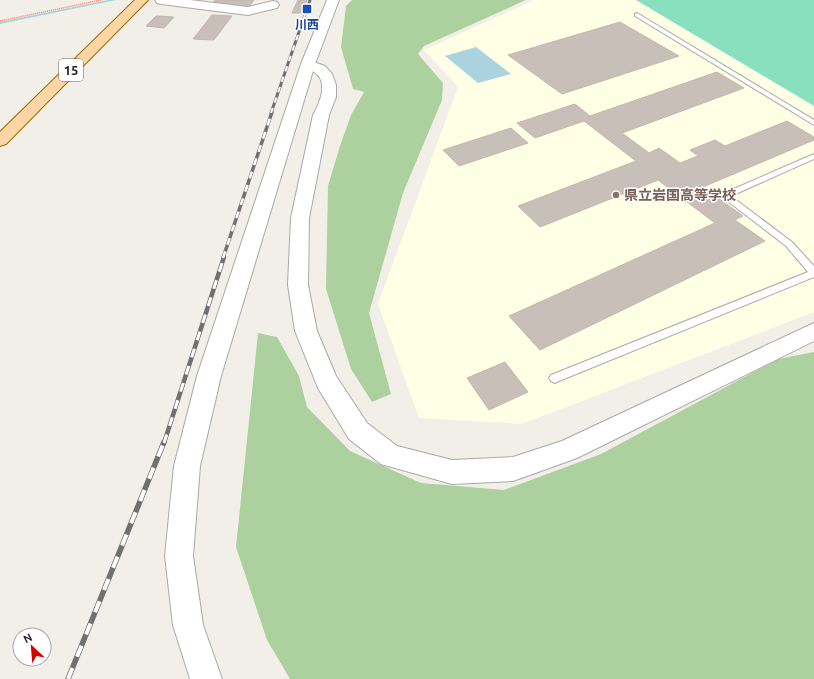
<svg xmlns="http://www.w3.org/2000/svg" width="814" height="679" font-family="Ubuntu,'Noto Sans JP',sans-serif">
  <style>
    .education { fill: #ffffe5 }
    .forest { fill: #add19e }
    .pitch { fill: #88e0be }
    .water { fill: #aad3df }
    .lines { fill: none; stroke-linecap: round; stroke-linejoin: round }
    .stream { fill: #aad3df; fill-rule: evenodd }
    .building { fill: #c7bfb8; stroke: #c4b6ab }
    .service-casing { stroke: #a9a9a9; stroke-width: 2 }
    .minor-casing { stroke: #a9a9a9; stroke-width: 2 }
    .tertiary-casing { stroke: #a9a9a9; stroke-width: 2 }
    .primary-casing { stroke: #a06b00; stroke-width: 2 }
    .path { stroke: #fa8072; stroke-width: 1.5; stroke-dasharray: 1 1; stroke-linecap: butt }
    .service { fill: #fff; fill-rule: evenodd }
    .minor { fill: #fff; fill-rule: evenodd }
    .tertiary { fill: #fff; fill-rule: evenodd }
    .primary { fill: #fcd6a4; fill-rule: evenodd }
    .rail-far3-casing { stroke: #707070; stroke-width: 3 }
    .rail-far2-casing { stroke: #707070; stroke-width: 3.5 }
    .rail-far1-casing { stroke: #707070; stroke-width: 4.5 }
    .rail-casing { stroke: #707070; stroke-width: 5.5 }
    .rail-far3 { stroke: #fff; stroke-width: 2; stroke-dasharray: 5.5; stroke-linecap: butt }
    .rail-far2 { stroke: #fff; stroke-width: 2.5; stroke-dasharray: 7; stroke-linecap: butt }
    .rail-far1 { stroke: #fff; stroke-width: 3; stroke-dasharray: 9; stroke-linecap: butt }
    .rail { stroke: #fff; stroke-width: 4; stroke-dasharray: 12; stroke-linecap: butt }
    .transit-dot { fill: #1a4fb4; stroke: #fff; stroke-width: 1.5 }
    .education-dot { fill: #8d6e63; stroke: #fff; stroke-width: 1.5 }
    .labels { text-anchor: middle; dominant-baseline: central; stroke-width: 3; stroke-linejoin: round; paint-order: stroke }
    .far-transit-label { font-size: 12px; font-weight: bold; fill: #164399; stroke: #fff }
    .shield { fill: #fff; stroke: #646464; stroke-width: 1 }
    .shield-label { font-size: 13px; font-weight: bold; fill: #222 }
    .education-label { font-size: 14px; font-weight: bold; fill: #785e54; stroke: #fff; text-anchor: start }
  </style>
  <rect width="100%" height="100%" fill="#f2efe9"/>
  <path class="education" d="M 534,0 L 814,0 L 814,312 L 522,424 L 419,418 L 378,304 L 458,87 L 424,50 Z"/>
  <path class="forest" d="M 352,0 L 526,0 L 424,46 L 418,54 L 443,83 L 442,100 L 403,193 L 369,313 L 391,394 L 372,402 L 351,369 L 326,289 L 328,186 L 340,146 L 351,115 L 364,92 L 353,89 L 341,47 L 346,6 Z
    M 258,333 L 277,337 L 299,376 L 307,407 L 350,451 L 421,483 L 504,490 L 601,454 L 778,359 L 814,352 L 814,679 L 290,679 L 267,640 L 236,547 Z"/>
  <path class="pitch" d="M 636,0 L 814,0 L 814,106 Z"/>
  <path class="water" d="M 476,47 L 511,74 L 478,83 L 445,56 Z"/>
  <g class="lines">
    <path class="stream" d="M 108,0 L 116,0 L 0,24 L 0,22 Z"/>
  </g>
  <path class="building" d="M 215,0 L 254,0 L 249,7 L 212,3 Z
    M 298,0 L 307,0 L 302,13 L 292,13 Z
    M 212,15 L 232,16 L 214,40 L 193,39 Z
    M 156,16 L 174,17 L 164,28 L 146,26 Z
    M 620,22 L 679,56 L 562,94 L 508,55 Z
    M 717,72 L 744,88 L 622,133 L 649,153 L 659,148 L 680,163 L 698,156 L 690,150 L 715,140 L 725,146 L 787,121 L 814,137 L 814,140 L 703,187 L 743,216 L 735,220 L 765,241 L 540,350 L 509,316 L 715,223 L 658,180 L 540,227 L 518,206 L 636,161 L 584,121 L 535,138 L 517,123 L 575,104 L 590,116 Z
    M 511,128 L 528,143 L 459,166 L 443,150 Z
    M 505,362 L 528,392 L 489,410 L 467,378 Z"/>
  <g class="lines">
    <defs>
      <path id="service" d="M 637,13 L 814,120 L 814,125 L 635,16 L 635,14 Z
        M 814,154 L 814,159 L 731,196 L 792,242 L 814,266 L 814,277 L 559,381 L 555,383 L 551,381 L 549,378 L 551,375 L 808,272 L 786,246 L 721,196 L 722,194 Z"/>
      <path id="minor" d="M 155,0 L 190,0 L 248,7 L 273,1 L 277,2 L 279,5 L 277,8 L 248,15 L 161,4 L 157,3 Z
        M 308,60 L 325,66 L 332,74 L 336,85 L 336,97 L 329,115 L 309,218 L 308,285 L 317,331 L 336,376 L 367,423 L 397,446 L 452,460 L 513,457 L 562,441 L 814,323 L 814,341 L 577,458 L 513,481 L 452,484 L 381,464 L 349,439 L 318,388 L 295,331 L 288,285 L 291,218 L 313,115 C 320,103 329,81 314,72 C 310,69 304,69 301,64 L 303,61 Z"/>
      <path id="tertiary" d="M 327,0 L 339,0 L 315,64 L 221,376 L 200,466 L 193,556 L 203,625 L 222,679 L 190,679 L 173,625 L 165,556 L 174,466 L 197,376 L 301,64 Z"/>
      <path id="primary" d="M 135,0 L 148,0 L 6,144 L 0,146 L 0,132 Z"/>
    </defs>
    <use href="#service" class="service-casing"/>
    <use href="#minor" class="minor-casing"/>
    <use href="#tertiary" class="tertiary-casing"/>
    <use href="#primary" class="primary-casing"/>
    <path class="path" d="M 0,21 L 101,0"/>
    <use href="#service" class="service"/>
    <use href="#minor" class="minor"/>
    <use href="#tertiary" class="tertiary"/>
    <use href="#primary" class="primary"/>
    <defs>
      <path id="rail-far3" d="M 271,113 L 310,0"/>
      <path id="rail-far2" d="M 223,258 L 272,112"/>
      <path id="rail-far1" d="M 164,443 L 224,257"/>
      <path id="rail" d="M 68,679 L 164,442"/>
    </defs>
    <use href="#rail-far3" class="rail-far3-casing"/>
    <use href="#rail-far2" class="rail-far2-casing"/>
    <use href="#rail-far1" class="rail-far1-casing"/>
    <use href="#rail" class="rail-casing"/>
    <use href="#rail-far3" class="rail-far3"/>
    <use href="#rail-far2" class="rail-far2"/>
    <use href="#rail-far1" class="rail-far1"/>
    <use href="#rail" class="rail"/>
  </g>
  <rect class="transit-dot" x="302" y="4" width="10" height="10" rx="2"/>
  <circle class="education-dot" cx="616" cy="195" r="4"/>
  <g class="labels">
    <g class="far-transit-label">
      <text x="307" y="24">川西</text>
    </g>
    <rect class="shield" x="59" y="59" width="24" height="22" rx="3"/>
    <g class="shield-label">
      <text x="71" y="70">15</text>
    </g>
    <g class="education-label">
      <text x="624" y="195">県立岩国高等学校</text>
    </g>
  </g>
  <g transform="translate(32 647) rotate(334)"><circle r="19" fill="#ffffff" stroke="#a7a7a7"/>
  <path d="M0-3L7 15L0 10L-7 15Z" fill="#d40000"/>
  <text y="-6" font-size="11" font-weight="bold" text-anchor="middle" fill="#222222">N</text>
  </g>
</svg>
